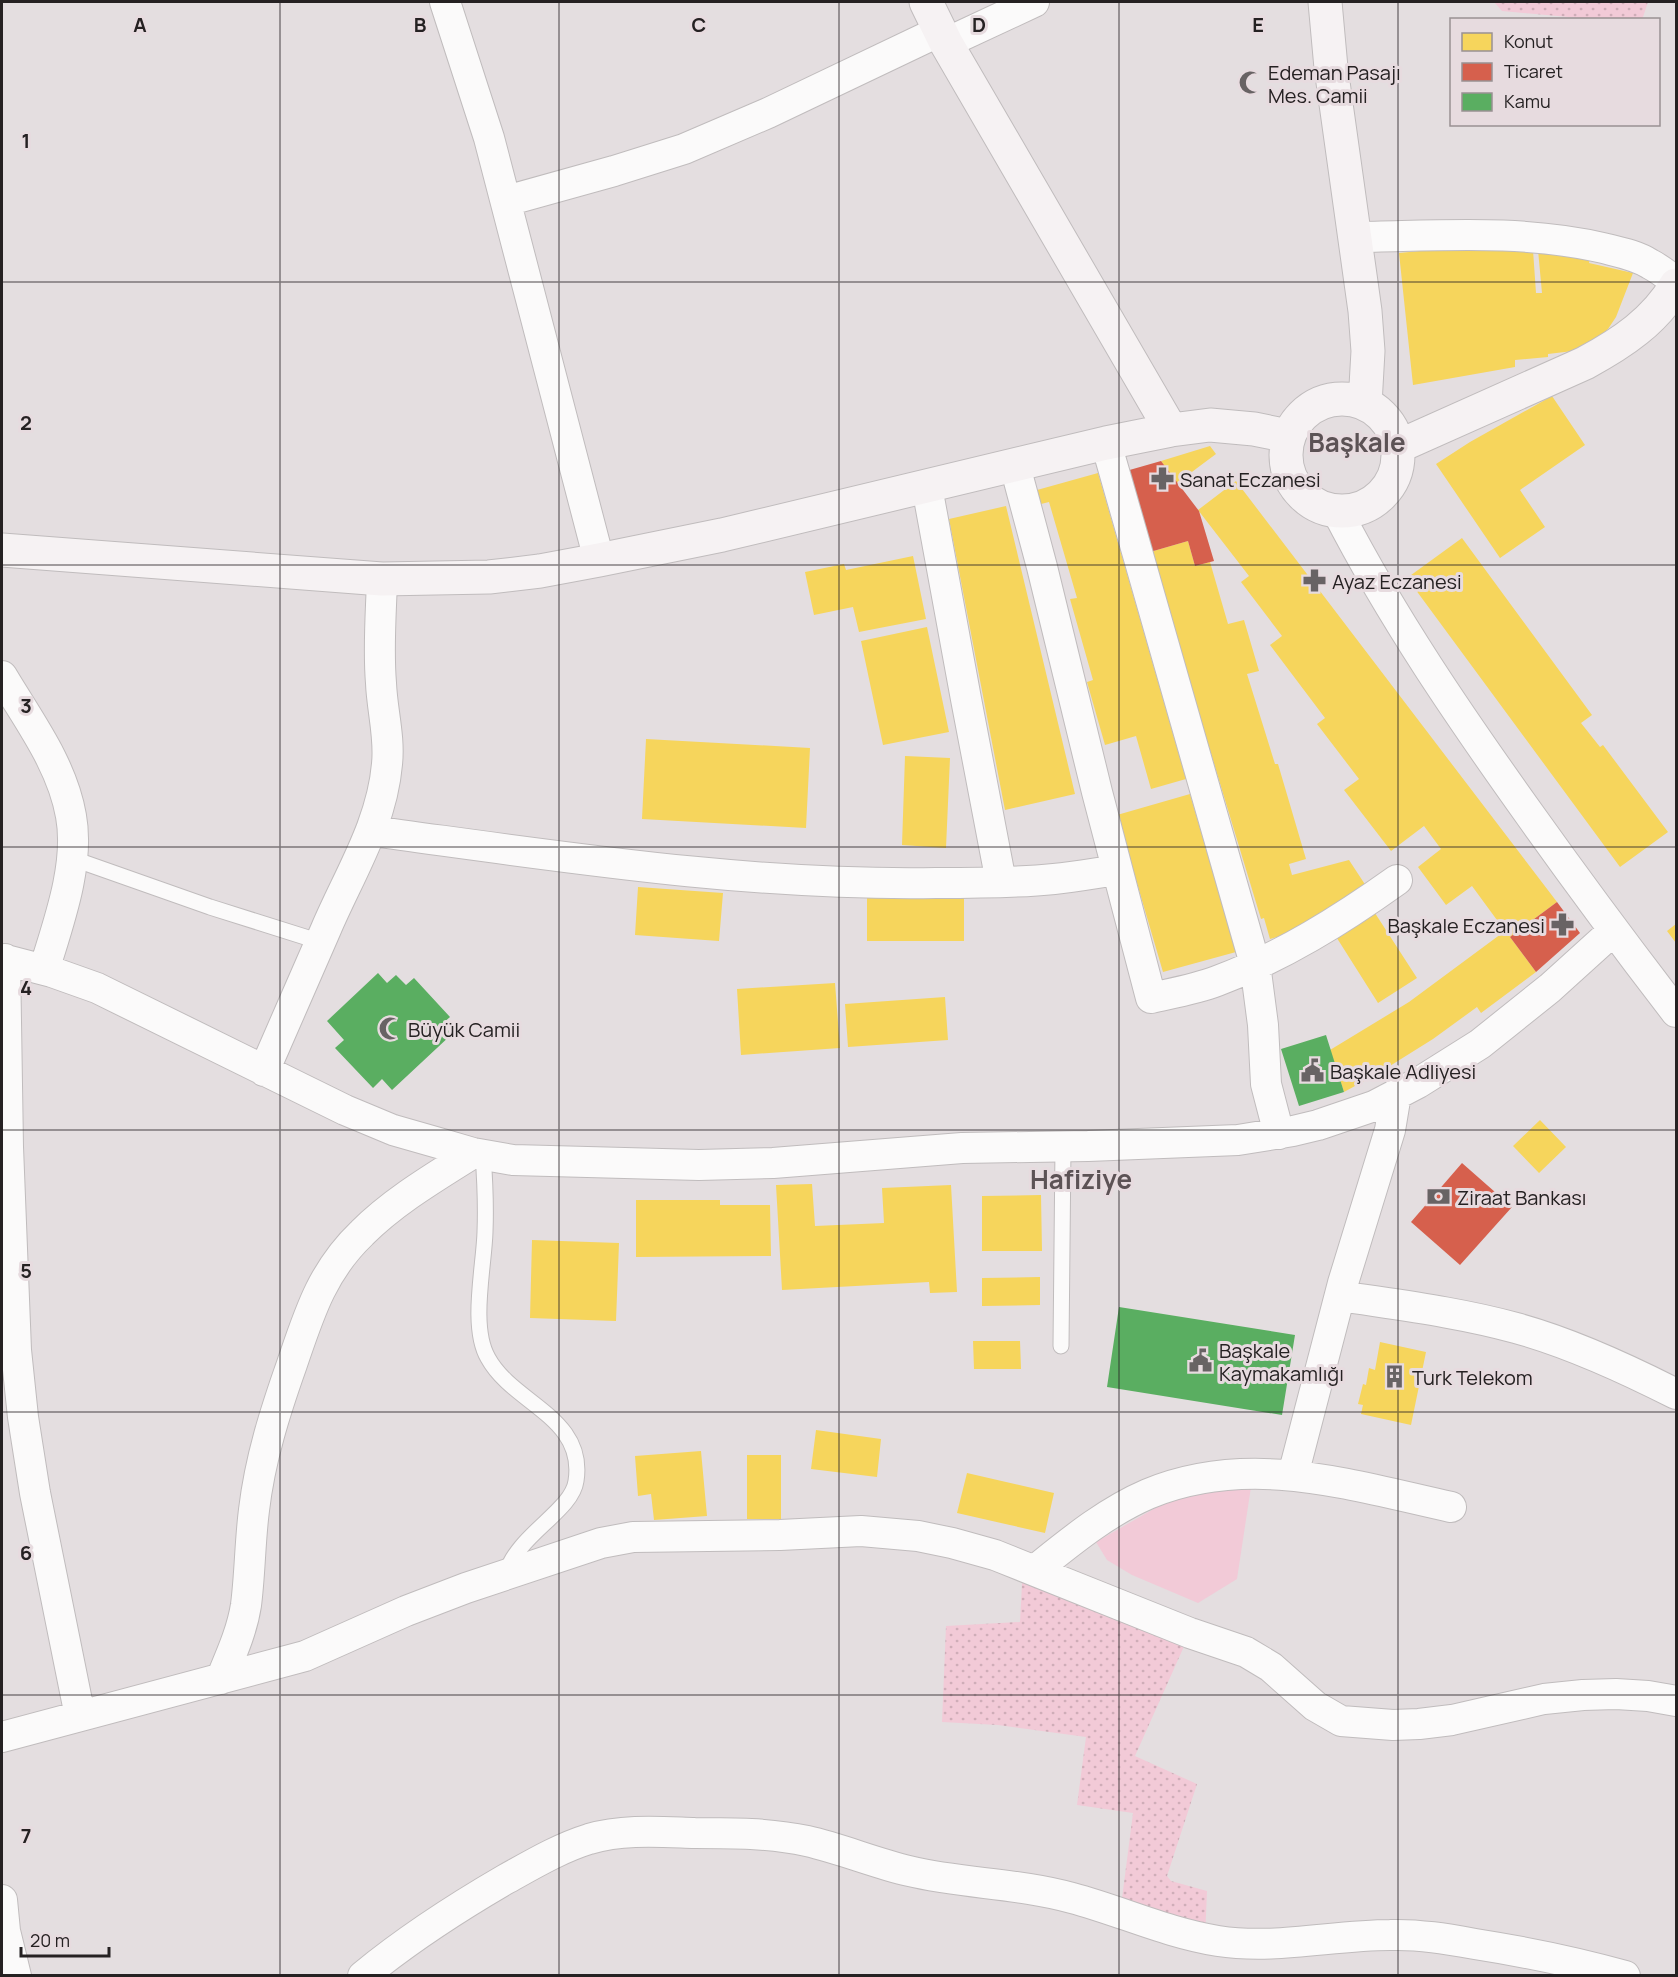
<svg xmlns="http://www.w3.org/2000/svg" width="1678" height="1977" font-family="Manrope,sans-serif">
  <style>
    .grass { fill: url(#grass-dots) }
    .park { fill: #f2cad7 }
    .homes { fill: #f6d55c }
    .shops { fill: #d6604d }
    .public { fill: #5aae61 }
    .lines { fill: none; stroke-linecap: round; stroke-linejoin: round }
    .lane-casing { stroke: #c0bcbd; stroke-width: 17 }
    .street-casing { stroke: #c0bcbd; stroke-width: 32 }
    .secondary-casing { stroke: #c0bcbd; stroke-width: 35 }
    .lane { stroke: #fbfafa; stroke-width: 15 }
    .street { stroke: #fbfafa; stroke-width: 30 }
    .secondary { stroke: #f6f2f3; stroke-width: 33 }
    .grid { fill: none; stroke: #252122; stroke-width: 1.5; stroke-opacity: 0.55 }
    .labels { text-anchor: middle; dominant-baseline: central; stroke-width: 6; stroke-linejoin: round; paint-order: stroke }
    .poi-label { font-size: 20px; fill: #252122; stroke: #e7dbdf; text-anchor: start }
    .district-label { font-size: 26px; font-weight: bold; fill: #5c5255; stroke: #e7dbdf }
    .grid-label { font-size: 20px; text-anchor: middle; font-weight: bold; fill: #252122; stroke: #e7dbdf; stroke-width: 6; stroke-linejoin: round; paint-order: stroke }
  </style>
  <defs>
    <pattern id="grass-dots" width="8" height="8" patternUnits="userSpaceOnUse" patternTransform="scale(1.5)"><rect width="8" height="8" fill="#f2cad7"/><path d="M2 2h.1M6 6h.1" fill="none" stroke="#cfadb8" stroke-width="1.8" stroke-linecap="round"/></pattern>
  </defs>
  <rect width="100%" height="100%" fill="#e4dee0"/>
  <path class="grass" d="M 1494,2 L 1648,2 L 1642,20 L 1591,19 L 1502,11 Z
    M 1023,1565 L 1190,1633 L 1135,1756 L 1197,1784 L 1167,1876 L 1171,1881 L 1207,1891 L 1205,1939 L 1120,1914 L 1133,1813 L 1077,1805 L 1086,1737 L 998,1725 L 942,1722 L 946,1626 L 1020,1622 Z"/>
  <path class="park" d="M 1218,1485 L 1251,1487 L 1237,1579 L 1198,1603 L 1132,1575 L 1107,1560 L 1096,1542 L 1171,1499 Z"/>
  <path class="homes" d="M 1451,248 L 1533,250 L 1536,293 L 1542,293 L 1538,250 L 1590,259 L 1589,263 L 1633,273 L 1616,317 L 1608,329 L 1599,337 L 1573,351 L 1548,354 L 1548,357 L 1515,360 L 1515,367 L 1413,385 L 1399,253 Z
    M 1552,396 L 1585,445 L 1520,490 L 1545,527 L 1500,558 L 1436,464 L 1470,442 Z
    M 1210,446 L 1216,454 L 1177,483 L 1161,461 Z
    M 1098,473 L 1186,779 L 1151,789 L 1136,736 L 1105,745 L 1087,682 L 1093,680 L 1070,599 L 1077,598 L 1049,502 L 1041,504 L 1037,490 Z
    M 1236,481 L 1557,902 L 1510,937 L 1536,972 L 1481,1013 L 1477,1007 L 1433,1039 L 1377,1074 L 1344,1092 L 1330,1050 L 1409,1002 L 1505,931 L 1472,886 L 1446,905 L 1418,867 L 1441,849 L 1424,826 L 1391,851 L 1344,790 L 1359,779 L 1317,724 L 1325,718 L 1270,645 L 1282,636 L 1241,582 L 1249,576 L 1198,510 Z
    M 1006,506 L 1075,794 L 1005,810 L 949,519 Z
    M 1462,538 L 1592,715 L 1581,723 L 1600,747 L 1603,745 L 1668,832 L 1620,867 L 1407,578 Z
    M 1188,541 L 1195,566 L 1210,562 L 1228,624 L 1244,620 L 1259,671 L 1247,674 L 1275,764 L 1278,764 L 1306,859 L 1289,864 L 1292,875 L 1349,860 L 1368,889 L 1308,928 L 1270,939 L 1264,918 L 1261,919 L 1150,552 Z
    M 913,556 L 926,619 L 859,632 L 853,607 L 814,615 L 805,572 L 844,564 L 846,570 Z
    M 927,627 L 949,732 L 883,745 L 861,641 Z
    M 646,739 L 810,748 L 806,828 L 642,819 Z
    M 905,756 L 950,758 L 946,848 L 902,845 Z
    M 1190,794 L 1236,952 L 1163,972 L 1117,815 Z
    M 638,887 L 723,893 L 719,941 L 635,935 Z
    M 867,898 L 964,898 L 964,941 L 867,941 Z
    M 1373,910 L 1417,978 L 1378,1003 L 1335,935 Z
    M 1676,924 L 1676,943 L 1667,931 Z
    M 835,983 L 840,1048 L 741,1055 L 737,989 Z
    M 945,997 L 948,1040 L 848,1047 L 845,1004 Z
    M 1540,1120 L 1566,1147 L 1539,1173 L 1513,1146 Z
    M 812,1184 L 815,1226 L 884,1223 L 882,1188 L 951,1185 L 957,1292 L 930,1293 L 929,1282 L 782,1290 L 776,1185 Z
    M 1041,1195 L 1042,1251 L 982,1251 L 982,1196 Z
    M 636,1200 L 720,1200 L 720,1205 L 770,1205 L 771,1256 L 636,1257 Z
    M 532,1240 L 619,1243 L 616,1321 L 530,1318 Z
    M 1040,1277 L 1040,1305 L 982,1306 L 982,1278 Z
    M 973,1341 L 1020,1341 L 1021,1369 L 974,1369 Z
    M 1380,1342 L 1426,1352 L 1411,1425 L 1361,1414 L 1363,1405 L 1358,1404 L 1363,1384 L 1366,1385 L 1369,1368 L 1375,1370 Z
    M 816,1430 L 881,1439 L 877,1477 L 811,1469 Z
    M 701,1451 L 707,1516 L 654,1520 L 651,1494 L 638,1496 L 635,1456 Z
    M 747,1455 L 781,1455 L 781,1519 L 747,1519 Z
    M 967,1473 L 1054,1493 L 1045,1533 L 957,1513 Z"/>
  <path class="shops" d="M 1161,461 L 1199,511 L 1214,561 L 1195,566 L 1188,541 L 1150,552 L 1126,471 Z
    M 1557,902 L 1580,933 L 1536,972 L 1510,937 Z
    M 1462,1163 L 1512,1207 L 1460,1265 L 1411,1222 Z"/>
  <path class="public" d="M 378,973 L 387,983 L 396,975 L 406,985 L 414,978 L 450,1017 L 442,1024 L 452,1034 L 392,1090 L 382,1079 L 373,1088 L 335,1048 L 344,1040 L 327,1021 Z
    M 1326,1035 L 1344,1092 L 1299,1106 L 1281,1049 Z
    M 1119,1307 L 1295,1335 L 1282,1415 L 1107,1387 Z"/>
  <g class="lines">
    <defs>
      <path id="lane" d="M 71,858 L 210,907 L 321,942
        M 483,1155 C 485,1181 486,1206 485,1232 C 484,1267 470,1327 488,1358 C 513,1404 586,1417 576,1481 C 572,1511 517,1535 506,1574
        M 1061,1346 L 1063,1147"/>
      <path id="street" d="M 445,2 L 489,138 L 599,560
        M 946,43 L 1034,2
        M 506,201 L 614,171 L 684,149 L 768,113 L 940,31
        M 1356,237 C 1438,236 1522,229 1603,248 C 1619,252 1636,255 1650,264 C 1660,269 1668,276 1676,282
        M 1106,443 L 1255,964 L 1263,1025 L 1266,1084 L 1279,1134
        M 1015,466 L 1042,567 L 1097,792 L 1151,998 C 1173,993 1196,989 1217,981 C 1282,957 1341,920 1397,880
        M 927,487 L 966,699 L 1001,882
        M 1337,511 C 1392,618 1460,717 1530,815 C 1577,881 1626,947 1676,1012
        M 2,676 C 28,720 62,764 71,816 C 80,865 58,924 44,970
        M 371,831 C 558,856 746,886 936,883 C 975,883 1015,883 1054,879 C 1075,877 1096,873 1117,870
        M 2,959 L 52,972 L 97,988 L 345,1110 L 393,1130 L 442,1144 L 473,1153 L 513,1160 L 699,1165 L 773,1163 L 962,1148 L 1088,1146 L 1238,1140 L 1293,1131 L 1318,1125 L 1374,1106 L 1418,1083 L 1480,1044 L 1550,988 L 1613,931
        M 5,959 L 8,1147 L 16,1350 L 23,1417 L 35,1493 L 80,1716
        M 264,1071 C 285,1024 305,976 326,929 C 349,875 382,824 387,764 C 390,737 382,710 381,683 C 378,648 381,614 382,579
        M 1340,1296 C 1398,1305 1458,1312 1516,1328 C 1571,1343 1625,1368 1676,1394
        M 1293,1475 L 1343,1283 L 1390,1130 L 1396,1094
        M 1035,1570 C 1070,1542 1106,1512 1148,1494 C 1249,1452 1350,1485 1451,1507
        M 221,1679 C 231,1655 242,1631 246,1605 C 250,1574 250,1541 254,1510 C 260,1459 275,1412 292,1364 C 309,1314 322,1271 362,1233 C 394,1201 435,1177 473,1153
        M 2,1737 L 305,1656 L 406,1611 L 466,1588 L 601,1543 L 633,1537 L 780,1535 L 861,1531 L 918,1536 L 952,1543 L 995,1555 L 1190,1633 L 1246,1652 L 1271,1667 L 1315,1706 L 1341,1721 L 1393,1725 L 1419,1724 L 1452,1720 L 1544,1699 L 1583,1695 L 1616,1694 L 1648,1696 L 1676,1701
        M 2,1900 L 5,1931 L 16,1976
        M 363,1976 C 408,1939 456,1908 506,1879 C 533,1864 560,1848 589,1839 C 624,1829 660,1832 695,1833 C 732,1833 770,1833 807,1841 C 842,1849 875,1863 909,1871 C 963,1884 1018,1883 1072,1898 C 1121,1911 1167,1933 1218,1941 C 1275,1950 1333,1935 1390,1935 C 1419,1934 1447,1939 1475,1944 C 1526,1952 1575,1962 1625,1976"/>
      <path id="secondary" d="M 926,2 L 946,43 L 1171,430
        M 1325,2 L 1331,68 L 1365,311 L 1368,351 L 1365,404
        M1286 455a56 56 0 1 1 112 0a56 56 0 1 1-112 0Z
        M 1397,447 L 1585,363 C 1622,343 1655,321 1676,285
        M 2,550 L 382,579 L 489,577 L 540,571 L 599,560 L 722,535 L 1106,443 L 1171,430 L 1210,425 L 1254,429 L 1288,436"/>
    </defs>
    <use href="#lane" class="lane-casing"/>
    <use href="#street" class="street-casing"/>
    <use href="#secondary" class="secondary-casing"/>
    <use href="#lane" class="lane"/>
    <use href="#street" class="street"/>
    <use href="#secondary" class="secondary"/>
  </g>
  <path class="grid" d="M 280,2 L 280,1976M 559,2 L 559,1976M 839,2 L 839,1976M 1119,2 L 1119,1976M 1398,2 L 1398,1976M 2,282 L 1676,282M 2,565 L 1676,565M 2,847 L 1676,847M 2,1130 L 1676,1130M 2,1412 L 1676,1412M 2,1695 L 1676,1695"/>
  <defs>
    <symbol id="mosque-bare" viewBox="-9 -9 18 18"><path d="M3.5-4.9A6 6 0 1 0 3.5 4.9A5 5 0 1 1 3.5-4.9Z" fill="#686364" stroke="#e7dbdf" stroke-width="2.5" paint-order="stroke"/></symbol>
    <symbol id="pharmacy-bare" viewBox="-9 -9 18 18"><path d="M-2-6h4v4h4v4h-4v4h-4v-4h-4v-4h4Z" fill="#686364" stroke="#e7dbdf" stroke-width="2.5" paint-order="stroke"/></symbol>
    <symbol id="civic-bare" viewBox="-9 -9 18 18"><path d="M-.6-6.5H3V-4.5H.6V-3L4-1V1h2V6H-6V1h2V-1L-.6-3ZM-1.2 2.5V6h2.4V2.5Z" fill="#686364" stroke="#e7dbdf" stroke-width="2.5" paint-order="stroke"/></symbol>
    <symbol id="bank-bare" viewBox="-9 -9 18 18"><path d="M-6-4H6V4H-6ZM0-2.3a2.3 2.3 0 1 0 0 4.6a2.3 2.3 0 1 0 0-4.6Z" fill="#686364" stroke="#e7dbdf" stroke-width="2.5" paint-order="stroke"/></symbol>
    <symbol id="building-bare" viewBox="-9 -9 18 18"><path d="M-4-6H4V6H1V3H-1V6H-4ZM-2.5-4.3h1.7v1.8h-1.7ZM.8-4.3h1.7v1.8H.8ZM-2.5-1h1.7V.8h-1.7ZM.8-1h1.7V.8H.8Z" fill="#686364" stroke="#e7dbdf" stroke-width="2.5" paint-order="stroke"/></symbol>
  </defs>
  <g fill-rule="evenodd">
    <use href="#mosque-bare" x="1234" y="66" width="33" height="33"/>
    <use href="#pharmacy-bare" x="1146" y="462" width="33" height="33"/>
    <use href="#pharmacy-bare" x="1298" y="564" width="33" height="33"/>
    <use href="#pharmacy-bare" x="1546" y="908" width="33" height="33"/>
    <use href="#mosque-bare" x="374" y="1012" width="33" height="33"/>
    <use href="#civic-bare" x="1296" y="1054" width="33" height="33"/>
    <use href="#bank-bare" x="1422" y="1180" width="33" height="33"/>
    <use href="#civic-bare" x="1184" y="1344" width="33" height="33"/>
    <use href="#building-bare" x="1378" y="1360" width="33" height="33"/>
  </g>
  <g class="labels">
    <g class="poi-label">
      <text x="1268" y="72">Edeman Pasajı<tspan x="1268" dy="23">Mes. Camii</tspan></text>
      <text x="1180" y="479">Sanat Eczanesi</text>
      <text x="1332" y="581">Ayaz Eczanesi</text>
      <text x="1545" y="925" text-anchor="end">Başkale Eczanesi</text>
      <text x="408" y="1029">Büyük Camii</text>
      <text x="1330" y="1071">Başkale Adliyesi</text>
      <text x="1457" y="1197">Ziraat Bankası</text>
      <text x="1219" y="1350">Başkale<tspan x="1219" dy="23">Kaymakamlığı</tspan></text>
      <text x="1412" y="1377">Turk Telekom</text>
    </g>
    <g class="district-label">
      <text x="1357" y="442">Başkale</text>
      <text x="1081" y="1179">Hafiziye</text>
    </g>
  </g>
  <g class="grid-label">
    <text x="140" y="32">A</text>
    <text x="420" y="32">B</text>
    <text x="699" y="32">C</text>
    <text x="979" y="32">D</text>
    <text x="1258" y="32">E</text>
    <text x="26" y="148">1</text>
    <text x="26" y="430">2</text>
    <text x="26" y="713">3</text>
    <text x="26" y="995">4</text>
    <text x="26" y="1278">5</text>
    <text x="26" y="1560">6</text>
    <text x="26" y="1843">7</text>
  </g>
  <rect width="1678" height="1977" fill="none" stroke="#252122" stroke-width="6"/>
  <rect x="1450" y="18" width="210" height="108" fill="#e7dbdf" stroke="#999193" stroke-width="1.5"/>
  <rect x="1462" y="33" width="30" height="18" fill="#f6d55c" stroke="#999193" stroke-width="1.5"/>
  <text x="1504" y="48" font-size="18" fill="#252122">Konut</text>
  <rect x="1462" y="63" width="30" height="18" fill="#d6604d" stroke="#999193" stroke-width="1.5"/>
  <text x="1504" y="78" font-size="18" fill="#252122">Ticaret</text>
  <rect x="1462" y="93" width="30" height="18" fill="#5aae61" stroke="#999193" stroke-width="1.5"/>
  <text x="1504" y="108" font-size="18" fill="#252122">Kamu</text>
  <path d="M21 1947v9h88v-9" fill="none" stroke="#252122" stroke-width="3"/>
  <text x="30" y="1947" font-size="18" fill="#252122" stroke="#e7dbdf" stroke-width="4.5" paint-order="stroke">20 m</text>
</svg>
